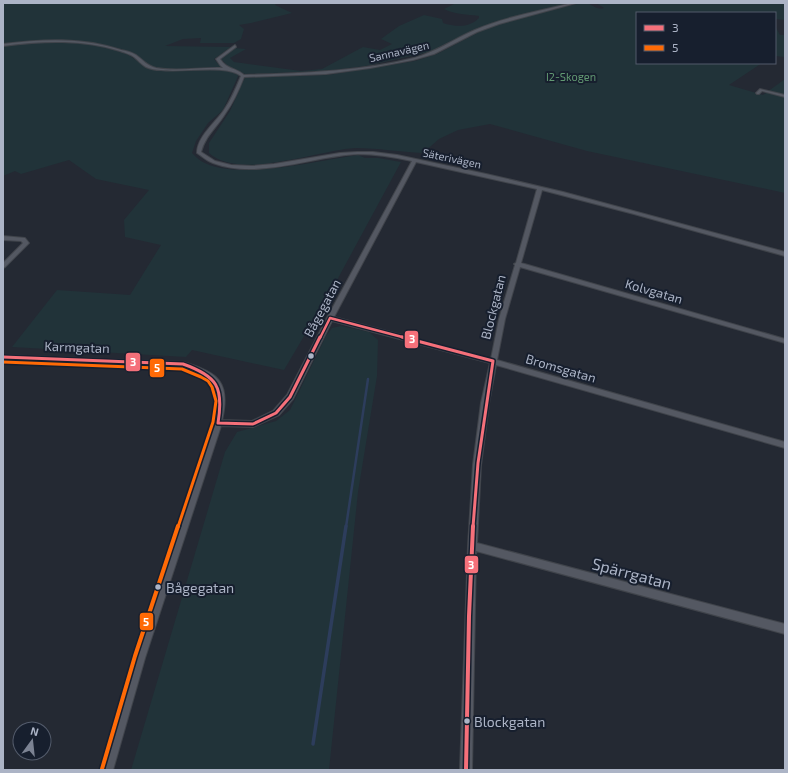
<svg xmlns="http://www.w3.org/2000/svg" width="788" height="773" font-family="'Exo 2',sans-serif">
  <style>
    .green { fill: #213339 }
    .lines { fill: none; stroke-linecap: round; stroke-linejoin: round }
    .stream-far1 { stroke: #2d3d5c; stroke-width: 2.5 }
    .stream { stroke: #2d3d5c; stroke-width: 3.5 }
    .street-casing { stroke: #40444b; stroke-width: 2 }
    .street { fill: #545862; fill-rule: evenodd }
    .bus-1-far2-casing { stroke: #171f2e; stroke-width: 5 }
    .bus-1-far1-casing { stroke: #171f2e; stroke-width: 6 }
    .bus-1-casing { stroke: #171f2e; stroke-width: 7 }
    .bus-2-far1-casing { stroke: #171f2e; stroke-width: 6 }
    .bus-2-casing { stroke: #171f2e; stroke-width: 7 }
    .bus-1-far2 { stroke: #f5707a; stroke-width: 2.5 }
    .bus-1-far1 { stroke: #f5707a; stroke-width: 3 }
    .bus-1 { stroke: #f5707a; stroke-width: 4 }
    .bus-2-far1 { stroke: #ff6a06; stroke-width: 3 }
    .bus-2 { stroke: #ff6a06; stroke-width: 4 }
    .bus-dot { fill: #acb4c6; stroke: #171f2e; stroke-width: 1.5 }
    .labels { text-anchor: middle; dominant-baseline: central; stroke-width: 4; stroke-linejoin: round; paint-order: stroke }
    .far-street-label { font-size: 11px; fill: #acb4c6; stroke: #171f2e }
    .far-park-label { font-size: 11px; fill: #629972; stroke: #171f2e }
    .street-label { font-size: 13px; fill: #acb4c6; stroke: #171f2e }
    .near-bus-label { font-size: 14px; fill: #acb4c6; stroke: #171f2e; text-anchor: start }
    .near-street-label { font-size: 16px; fill: #acb4c6; stroke: #171f2e }
    .line-badge { stroke: #171f2e; stroke-width: 1.5 }
    .badge-label { font-size: 11px; text-anchor: middle; font-weight: bold; fill: #fff }
  </style>
  <rect width="100%" height="100%" fill="#242933"/>
  <path class="green" d="M 3,3 L 277,3 L 275,5 L 292,13 L 251,23 L 239,25 L 244,29 L 241,39 L 234,43 L 200,43 L 201,38 L 183,39 L 165,46 L 231,47 L 214,59 L 222,68 C 203,70 169,73 151,66 C 144,64 138,57 131,53 C 123,49 113,47 104,45 C 74,37 34,41 3,44 Z
    M 456,3 L 572,3 L 495,22 L 472,31 L 429,52 L 366,66 L 325,71 L 245,74 L 229,67 L 220,58 L 234,48 L 246,49 L 230,58 L 234,62 L 301,71 L 322,69 L 363,47 L 380,50 L 392,44 L 381,39 L 399,26 L 424,15 L 442,19 L 443,23 C 456,27 469,28 479,18 L 479,16 C 466,14 456,15 444,9 Z
    M 580,3 L 588,3 C 593,6 598,10 604,8 L 596,3 L 785,4 L 785,20 L 775,19 L 775,13 L 637,13 L 637,63 L 762,63 L 729,85 L 763,95 L 785,79 L 785,193 L 587,151 L 490,124 L 458,130 L 439,139 L 423,153 C 400,152 378,148 355,148 C 318,150 240,181 209,153 L 209,143 L 230,111 L 245,77 L 328,75 L 415,61 L 437,54 L 479,32 L 501,23 Z
    M 775,26 L 780,35 L 785,35 L 785,57 L 775,56 Z
    M 27,43 L 82,43 L 101,46 L 127,54 L 147,67 L 178,71 L 223,69 L 239,74 L 223,110 L 208,123 L 196,141 L 192,153 C 195,156 198,159 201,161 C 236,182 319,160 358,155 L 365,158 L 378,158 L 401,162 L 336,282 L 284,370 L 192,350 L 186,357 L 12,347 L 57,290 L 130,295 L 161,245 L 125,237 L 124,220 L 149,190 L 96,179 L 69,160 L 21,174 L 15,171 L 3,176 L 3,45 Z
    M 341,326 L 369,332 L 378,340 L 377,376 L 358,492 L 329,770 L 131,770 L 225,452 L 237,432 L 276,421 L 290,410 L 326,336 L 332,328 Z"/>
  <g class="lines">
    <path class="stream-far1" d="M 346,527 L 368,379"/>
    <path class="stream" d="M 313,744 L 346,526"/>
    <defs>
      <path id="street" d="M 572,3 L 576,3 L 499,24 L 477,32 L 434,54 L 413,60 L 370,68 L 326,74 L 244,77 C 239,90 233,103 225,114 C 217,127 205,136 201,152 L 215,161 L 231,165 L 252,166 L 274,164 L 340,153 L 357,152 L 373,152 L 397,155 L 486,174 L 563,192 L 785,252 L 785,256 L 634,214 L 542,190 L 521,263 L 785,339 L 785,343 L 520,267 L 505,319 L 497,360 L 785,442 L 785,448 L 496,365 L 489,403 L 481,465 L 477,543 L 785,624 L 785,634 L 476,551 L 472,770 L 460,770 L 468,546 L 473,465 L 481,403 L 490,363 L 332,321 L 293,399 L 279,415 L 253,427 L 221,426 L 145,658 L 113,770 L 101,770 L 135,658 L 214,423 C 222,388 217,378 183,366 L 3,359 L 3,355 L 183,362 C 218,372 231,382 222,420 L 252,421 L 273,411 L 287,395 L 327,318 L 412,161 C 394,157 376,154 358,154 C 312,156 258,180 213,163 C 207,161 202,156 197,153 C 197,137 215,123 224,110 C 231,100 236,88 241,76 C 226,64 182,73 161,70 C 156,70 150,69 146,67 C 142,65 138,60 134,57 C 130,54 125,53 120,51 C 82,39 42,41 3,46 L 3,44 C 43,39 82,37 121,50 C 126,51 131,52 136,55 C 143,60 147,66 156,68 C 178,72 201,67 223,68 L 220,65 L 216,59 L 235,45 L 236,47 L 220,59 C 227,70 235,67 244,75 C 300,73 359,72 414,58 C 436,52 454,39 475,30 C 505,17 540,11 572,3 ZM 416,162 L 537,189 L 516,263 L 514,264 L 515,265 L 499,319 L 491,359 L 334,317 Z
        M 760,89 L 785,95 L 785,97 L 762,91 L 759,94 L 757,94 L 756,93 Z
        M 3,236 L 25,238 L 29,243 L 5,267 L 3,268 L 3,263 L 23,243 L 21,241 L 3,240 Z"/>
    </defs>
    <use href="#street" class="street-casing"/>
    <use href="#street" class="street"/>
    <defs>
      <path id="bus-1-far2" d="M 330,318 L 406,338
        M 320,338 L 330,318"/>
      <path id="bus-1-far1" d="M 402,337 L 493,361
        M 3,357 L 183,364 C 217,376 224,387 218,423
        M 218,423 L 253,424 L 276,413 L 290,397 L 320,337
        M 473,527 L 478,463 L 493,361"/>
      <path id="bus-1" d="M 466,770 L 469,616 L 473,526"/>
      <path id="bus-2-far1" d="M 3,362 L 182,369 L 201,377 L 208,381 L 212,387 L 216,401 L 213,422 L 178,527"/>
      <path id="bus-2" d="M 102,769 L 135,656 L 178,526"/>
    </defs>
    <use href="#bus-1-far2" class="bus-1-far2-casing"/>
    <use href="#bus-1-far1" class="bus-1-far1-casing"/>
    <use href="#bus-1" class="bus-1-casing"/>
    <use href="#bus-2-far1" class="bus-2-far1-casing"/>
    <use href="#bus-2" class="bus-2-casing"/>
    <use href="#bus-1-far2" class="bus-1-far2"/>
    <use href="#bus-1-far1" class="bus-1-far1"/>
    <use href="#bus-1" class="bus-1"/>
    <use href="#bus-2-far1" class="bus-2-far1"/>
    <use href="#bus-2" class="bus-2"/>
  </g>
  <g class="bus-dot">
    <circle cx="311" cy="356" r="3.5"/>
    <circle cx="158" cy="587" r="3.5"/>
    <circle cx="467" cy="721" r="3.5"/>
  </g>
  <g class="labels">
    <g class="far-street-label">
      <text transform="translate(399 51) rotate(-13)">Sannavägen</text>
      <text transform="translate(452 158) rotate(12)">Säterivägen</text>
    </g>
    <g class="far-park-label">
      <text x="571" y="76">I2-Skogen</text>
    </g>
    <g class="street-label">
      <text transform="translate(654 291) rotate(16)">Kolvgatan</text>
      <text transform="translate(493 307) rotate(-76)">Blockgatan</text>
      <text transform="translate(322 308) rotate(-62)">Bågegatan</text>
      <text transform="translate(77 347) rotate(2)">Karmgatan</text>
      <text transform="translate(561 368) rotate(16)">Bromsgatan</text>
    </g>
    <g class="near-bus-label">
      <text x="166" y="587">Bågegatan</text>
      <text x="474" y="721">Blockgatan</text>
    </g>
    <g class="near-street-label">
      <text transform="translate(632 573) rotate(15)">Spärrgatan</text>
    </g>
  </g>
  <g class="line-badge">
    <rect x="404" y="330" width="15" height="19" rx="4" fill="#f5707a"/>
    <rect x="125" y="352" width="16" height="20" rx="4" fill="#f5707a"/>
    <rect x="149" y="358" width="16" height="20" rx="4" fill="#ff6a06"/>
    <rect x="464" y="555" width="15" height="19" rx="4" fill="#f5707a"/>
    <rect x="139" y="612" width="15" height="19" rx="4" fill="#ff6a06"/>
  </g>
  <g class="badge-label">
    <text x="412" y="343">3</text>
    <text x="133" y="366">3</text>
    <text x="157" y="372">5</text>
    <text x="471" y="569">3</text>
    <text x="146" y="626">5</text>
  </g>
  <rect width="788" height="773" fill="none" stroke="#acb4c6" stroke-width="8"/>
  <rect x="636" y="12" width="140" height="52" fill="#171f2e" stroke="#535b6b"/>
  <rect x="644" y="25" width="20" height="6" fill="#f5707a" stroke="#535b6b"/>
  <text x="672" y="32" font-size="12" fill="#acb4c6">3</text>
  <rect x="644" y="45" width="20" height="6" fill="#ff6a06" stroke="#535b6b"/>
  <text x="672" y="52" font-size="12" fill="#acb4c6">5</text>
  <g transform="translate(32 741) rotate(15)"><circle r="19" fill="#171f2e" stroke="#535b6b"/>
  <path d="M0-3L7 15L0 10L-7 15Z" fill="#7c8393"/>
  <text y="-6" font-size="11" font-weight="bold" text-anchor="middle" fill="#acb4c6">N</text>
  </g>
</svg>
